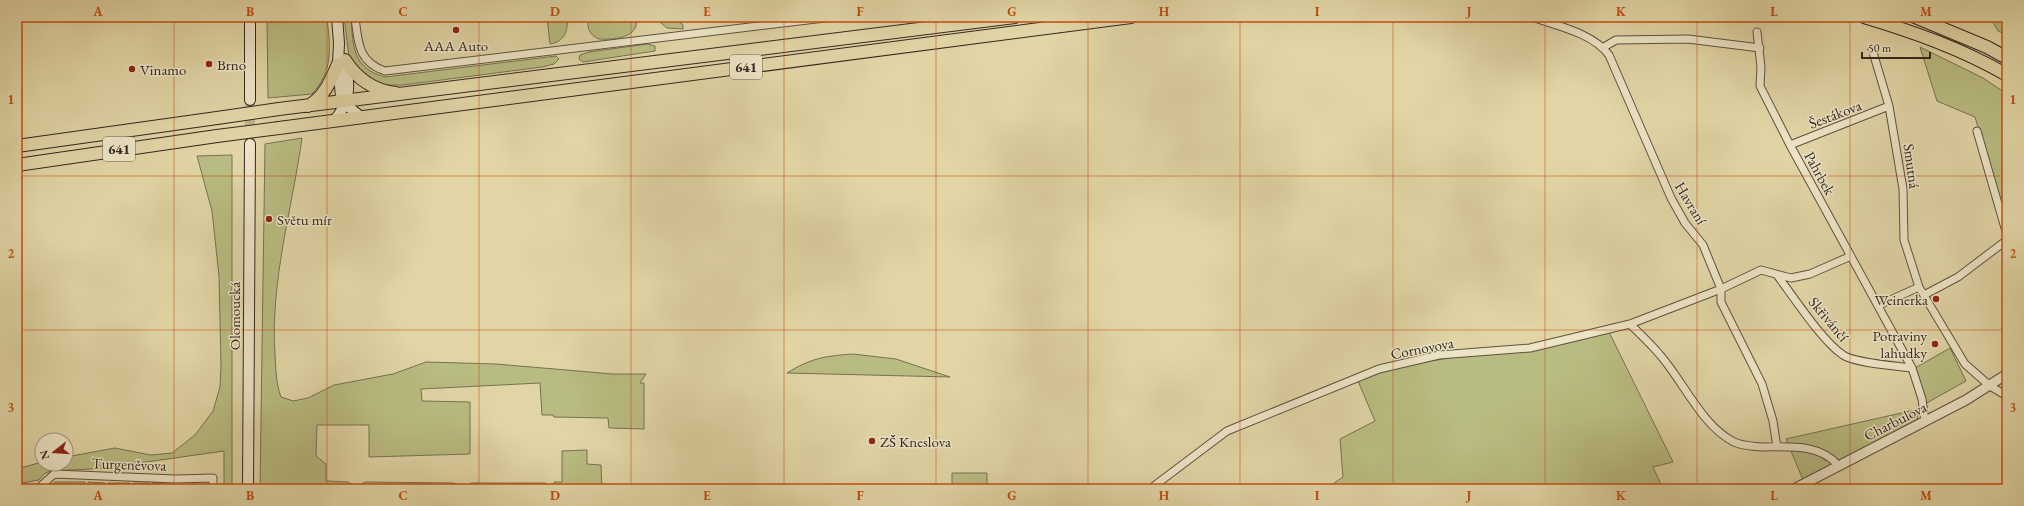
<svg xmlns="http://www.w3.org/2000/svg" width="2024" height="506" font-family="'EB Garamond',serif">
  <style>
    .green { fill: #b9bc82; stroke: #767252 }
    .lines { fill: none; stroke-linecap: round; stroke-linejoin: round }
    .secondary-tunnel { stroke: #beb28b; stroke-width: 10; stroke-dasharray: 10 5; stroke-linecap: butt }
    .minor-casing { stroke: #5e5242; stroke-width: 9 }
    .tertiary-casing { stroke: #5e5242; stroke-width: 11 }
    .secondary-casing { stroke: #322721; stroke-width: 12 }
    .trunk-casing { stroke: #322721; stroke-width: 14 }
    .minor { stroke: #ece4c5; stroke-width: 7 }
    .tertiary { stroke: #ece4c5; stroke-width: 9 }
    .secondary { stroke: #ece4c5; stroke-width: 10 }
    .trunk { stroke: #e1d5a6; stroke-width: 12 }
    .trunk-bridge-casing { stroke: #322721; stroke-width: 14; stroke-linecap: butt }
    .trunk-bridge { stroke: #e1d5a6; stroke-width: 12 }
    .grid { fill: none; stroke: #c44f10; stroke-width: 1; stroke-opacity: 0.55 }
    .poi-dot { fill: #8f2418; stroke: #ece4c5; stroke-width: 1.5 }
    .labels { text-anchor: middle; dominant-baseline: central; stroke-width: 3; stroke-linejoin: round; paint-order: stroke }
    .shield { fill: #ece4c5; stroke: #6a6052; stroke-width: 1 }
    .shield-label { font-size: 14px; font-weight: bold; fill: #322721 }
    .poi-label { font-size: 15px; fill: #322721; stroke: #ece4c5; text-anchor: start }
    .street-label { font-size: 15px; fill: #322721; stroke: #ece4c5 }
    .neatline { fill: none; stroke: #c44f10; stroke-width: 1.5 }
    .grid-label { font-size: 13px; text-anchor: middle; font-weight: bold; fill: #c44f10 }
  </style>
  <rect width="100%" height="100%" fill="#e1d5a6"/>
  <filter id="stains"><feTurbulence type="fractalNoise" baseFrequency=".005" numOctaves="4"/><feColorMatrix values="0 0 0 0 .2 0 0 0 0 .09 0 0 0 0 .02 0 0 0 .5 -.17"/></filter>
  <radialGradient id="worn" r=".72"><stop offset=".6" stop-color="#630" stop-opacity="0"/><stop offset="1" stop-color="#630" stop-opacity=".3"/></radialGradient>
  <path class="green" d="M 267,17 L 327,17 C 330,47 334,70 312,94 L 268,98 Z
    M 344,17 L 351,17 C 353,46 352,68 385,77 L 556,56 L 559,59 L 554,64 L 542,67 L 403,85 L 382,85 L 364,77 L 349,56 Z
    M 547,17 L 567,17 C 569,30 564,42 550,44 Z
    M 589,17 L 636,17 C 641,38 613,40 599,39 C 589,35 586,27 589,17 Z
    M 654,17 L 674,17 L 683,25 L 683,29 L 667,28 Z
    M 1990,17 L 2007,17 L 2007,35 L 1998,31 Z
    M 647,44 L 655,46 L 655,51 L 583,62 L 579,59 L 580,55 L 589,52 Z
    M 1920,47 L 1983,78 L 2007,94 L 2007,224 L 1975,117 L 1937,101 Z
    M 302,138 C 292,210 270,282 275,355 C 276,370 276,384 281,397 L 293,401 L 308,398 L 334,385 L 393,374 L 426,362 L 496,364 L 613,374 L 646,374 L 640,383 L 644,383 L 644,429 L 609,428 L 608,418 L 554,417 L 553,415 L 542,415 L 540,383 L 421,389 L 422,401 L 470,402 L 470,454 L 369,457 L 369,425 L 317,425 L 316,456 L 326,464 L 326,481 L 348,482 L 352,484 L 352,489 L 260,489 L 265,144 Z
    M 232,155 L 232,489 L 224,489 L 224,451 L 139,463 L 132,467 L 50,471 L 44,474 L 39,480 L 17,484 L 17,469 L 42,462 L 42,464 L 66,464 L 66,457 L 115,448 L 151,455 L 172,453 L 195,435 L 213,411 L 220,387 L 221,365 L 219,276 L 212,211 L 197,156 Z
    M 1609,332 L 1673,462 L 1653,467 L 1663,489 L 1330,489 L 1330,486 L 1343,477 L 1340,439 L 1375,421 L 1358,381 L 1382,372 L 1419,363 Z
    M 1950,348 L 1966,381 L 1925,404 L 1915,368 Z
    M 853,354 L 896,359 L 950,377 L 787,373 C 811,358 825,356 853,354 Z
    M 1919,409 L 1917,421 L 1803,480 L 1786,439 Z
    M 587,450 L 587,464 L 601,465 L 602,489 L 554,489 L 554,482 L 562,482 L 562,451 Z
    M 952,473 L 987,473 L 987,489 L 952,489 Z
    M 55,482 L 85,482 L 85,489 L 48,489 L 49,486 Z
    M 88,482 L 105,483 L 105,489 L 88,489 Z
    M 365,482 L 454,483 L 457,484 L 459,489 L 361,489 L 362,484 Z
    M 108,483 L 130,483 L 130,489 L 108,489 Z
    M 133,483 L 149,483 L 149,489 L 135,489 L 133,488 Z
    M 152,483 L 164,483 L 164,489 L 154,489 Z
    M 471,483 L 546,483 L 549,487 L 549,489 L 467,489 Z"/>
  <g class="lines">
    <path class="secondary-tunnel" d="M 250,100 L 250,140"/>
    <defs>
      <path id="minor" d="M 355,17 C 358,42 358,62 385,71 L 833,17
        M 1532,17 C 1557,26 1593,33 1609,55 L 1671,198 L 1685,223 L 1703,245 L 1721,289 L 1721,302 L 1762,384 L 1773,421 L 1777,447
        M 1757,32 L 1761,67 L 1760,86 L 1790,145 L 1912,368 L 1922,399 L 1925,421
        M 1604,47 L 1616,40 L 1688,39 L 1760,48
        M 1872,49 L 1889,106 L 1903,189 L 1904,240 L 1919,287 L 1965,364 L 1990,386 L 2007,396
        M 1977,131 L 2007,235
        M 1790,145 L 1889,106
        M 1777,275 C 1793,296 1822,341 1843,355 C 1854,363 1897,366 1912,368
        M 1924,295 L 1958,277 L 2007,240
        M 1879,305 L 1919,287
        M 1630,324 C 1640,334 1651,344 1660,355 C 1683,381 1702,426 1734,442 C 1742,446 1753,446 1761,447 C 1789,447 1818,443 1838,465
        M 41,489 L 41,486 L 54,474 L 175,479 L 213,478 L 213,489
        M 1150,489 L 1227,431 L 1379,369 L 1439,355 L 1530,348 L 1630,324 L 1721,289 L 1761,270 L 1791,278 L 1810,274 L 1851,256"/>
      <path id="tertiary" d="M 1794,489 L 1966,400 L 2007,374"/>
      <path id="secondary" d="M 337,17 L 339,43 L 338,64 L 341,97 L 350,108 L 361,117
        M 250,100 L 250,17
        M 334,121 C 351,101 350,85 345,60
        M 248,489 L 250,144"/>
      <path id="trunk" d="M 1864,17 C 1914,32 1962,49 2007,75
        M 1915,17 L 1987,47 L 2007,58
        M 345,60 C 356,78 374,91 396,93
        M 308,106 C 324,98 331,80 338,64
        M 279,109 L 1015,17
        M 279,128 L 1131,17
        M 17,146 L 217,118
        M 17,165 L 217,136"/>
    </defs>
    <use href="#minor" class="minor-casing"/>
    <use href="#tertiary" class="tertiary-casing"/>
    <use href="#secondary" class="secondary-casing"/>
    <use href="#trunk" class="trunk-casing"/>
    <use href="#minor" class="minor"/>
    <use href="#tertiary" class="tertiary"/>
    <use href="#secondary" class="secondary"/>
    <use href="#trunk" class="trunk"/>
    <defs>
      <path id="trunk-bridge" d="M 217,118 L 279,109
        M 217,136 L 279,128"/>
    </defs>
    <use href="#trunk-bridge" class="trunk-bridge-casing"/>
    <use href="#trunk-bridge" class="trunk-bridge"/>
  </g>
  <path class="grid" d="M 174,17 L 174,489M 327,17 L 327,489M 479,17 L 479,489M 631,17 L 631,489M 784,17 L 784,489M 936,17 L 936,489M 1088,17 L 1088,489M 1240,17 L 1240,489M 1393,17 L 1393,489M 1545,17 L 1545,489M 1697,17 L 1697,489M 1850,17 L 1850,489M 17,176 L 2007,176M 17,330 L 2007,330"/>
  <g class="poi-dot">
    <circle cx="456" cy="30" r="4"/>
    <circle cx="209" cy="64" r="4"/>
    <circle cx="132" cy="69" r="4"/>
    <circle cx="269" cy="219" r="4"/>
    <circle cx="1936" cy="299" r="4"/>
    <circle cx="1935" cy="344" r="4"/>
    <circle cx="872" cy="441" r="4"/>
  </g>
  <g class="labels">
    <g class="shield">
      <rect x="730" y="55" width="32" height="24" rx="3"/>
      <rect x="103" y="137" width="32" height="24" rx="3"/>
    </g>
    <g class="shield-label">
      <text x="746" y="67">641</text>
      <text x="119" y="149">641</text>
    </g>
    <g class="poi-label">
      <text x="456" y="45" text-anchor="middle">AAA Auto</text>
      <text x="217" y="64">Brno</text>
      <text x="140" y="69">Vinamo</text>
      <text x="277" y="219">Světu mír</text>
      <text x="1928" y="299" text-anchor="end">Weinerka</text>
      <text x="1927" y="335" text-anchor="end">Potraviny<tspan x="1927" dy="17">lahudky</tspan></text>
      <text x="880" y="441">ZŠ Kneslova</text>
    </g>
    <g class="street-label">
      <text transform="translate(1835 114) rotate(-21)">Šestákova</text>
      <text transform="translate(1912 166) rotate(82)">Smutná</text>
      <text transform="translate(1820 173) rotate(61)">Pahrbek</text>
      <text transform="translate(1691 203) rotate(59)">Havraní</text>
      <text transform="translate(234 316) rotate(-90)">Olomoucká</text>
      <text transform="translate(1829 319) rotate(50)">Skřivánčí</text>
      <text transform="translate(1422 348) rotate(-11)">Cornovova</text>
      <text transform="translate(1895 421) rotate(-27)">Charbulova</text>
      <text transform="translate(129 464) rotate(2)">Turgeněvova</text>
    </g>
  </g>
  <rect width="2024" height="506" fill="none" stroke="#e1d5a6" stroke-width="44"/>
  <g transform="translate(54 452) rotate(253)"><circle r="19" fill="#ece4c5" stroke="#a29883"/>
  <path d="M0-3L7 15L0 10L-7 15Z" fill="#8f2418"/>
  <text y="-6" font-size="11" font-weight="bold" text-anchor="middle" fill="#322721">N</text>
  </g>
  <path d="M1862 52v6h68v-6" fill="none" stroke="#322721" stroke-width="2"/>
  <text x="1868" y="52" font-size="12" fill="#322721" stroke="#ece4c5" stroke-width="3" paint-order="stroke">50 m</text>
  <rect x="22" y="22" width="1980" height="462" class="neatline"/>
  <g class="grid-label">
    <text x="98" y="16">A</text>
    <text x="250" y="16">B</text>
    <text x="403" y="16">C</text>
    <text x="555" y="16">D</text>
    <text x="707" y="16">E</text>
    <text x="860" y="16">F</text>
    <text x="1012" y="16">G</text>
    <text x="1164" y="16">H</text>
    <text x="1317" y="16">I</text>
    <text x="1469" y="16">J</text>
    <text x="1621" y="16">K</text>
    <text x="1774" y="16">L</text>
    <text x="1926" y="16">M</text>
    <text x="11" y="104">1</text>
    <text x="2013" y="104">1</text>
    <text x="11" y="258">2</text>
    <text x="2013" y="258">2</text>
    <text x="11" y="412">3</text>
    <text x="2013" y="412">3</text>
    <text x="98" y="500">A</text>
    <text x="250" y="500">B</text>
    <text x="403" y="500">C</text>
    <text x="555" y="500">D</text>
    <text x="707" y="500">E</text>
    <text x="860" y="500">F</text>
    <text x="1012" y="500">G</text>
    <text x="1164" y="500">H</text>
    <text x="1317" y="500">I</text>
    <text x="1469" y="500">J</text>
    <text x="1621" y="500">K</text>
    <text x="1774" y="500">L</text>
    <text x="1926" y="500">M</text>
  </g>
  <rect width="100%" height="100%" filter="url(#stains)"/>
  <rect width="100%" height="100%" fill="url(#worn)"/>
</svg>
